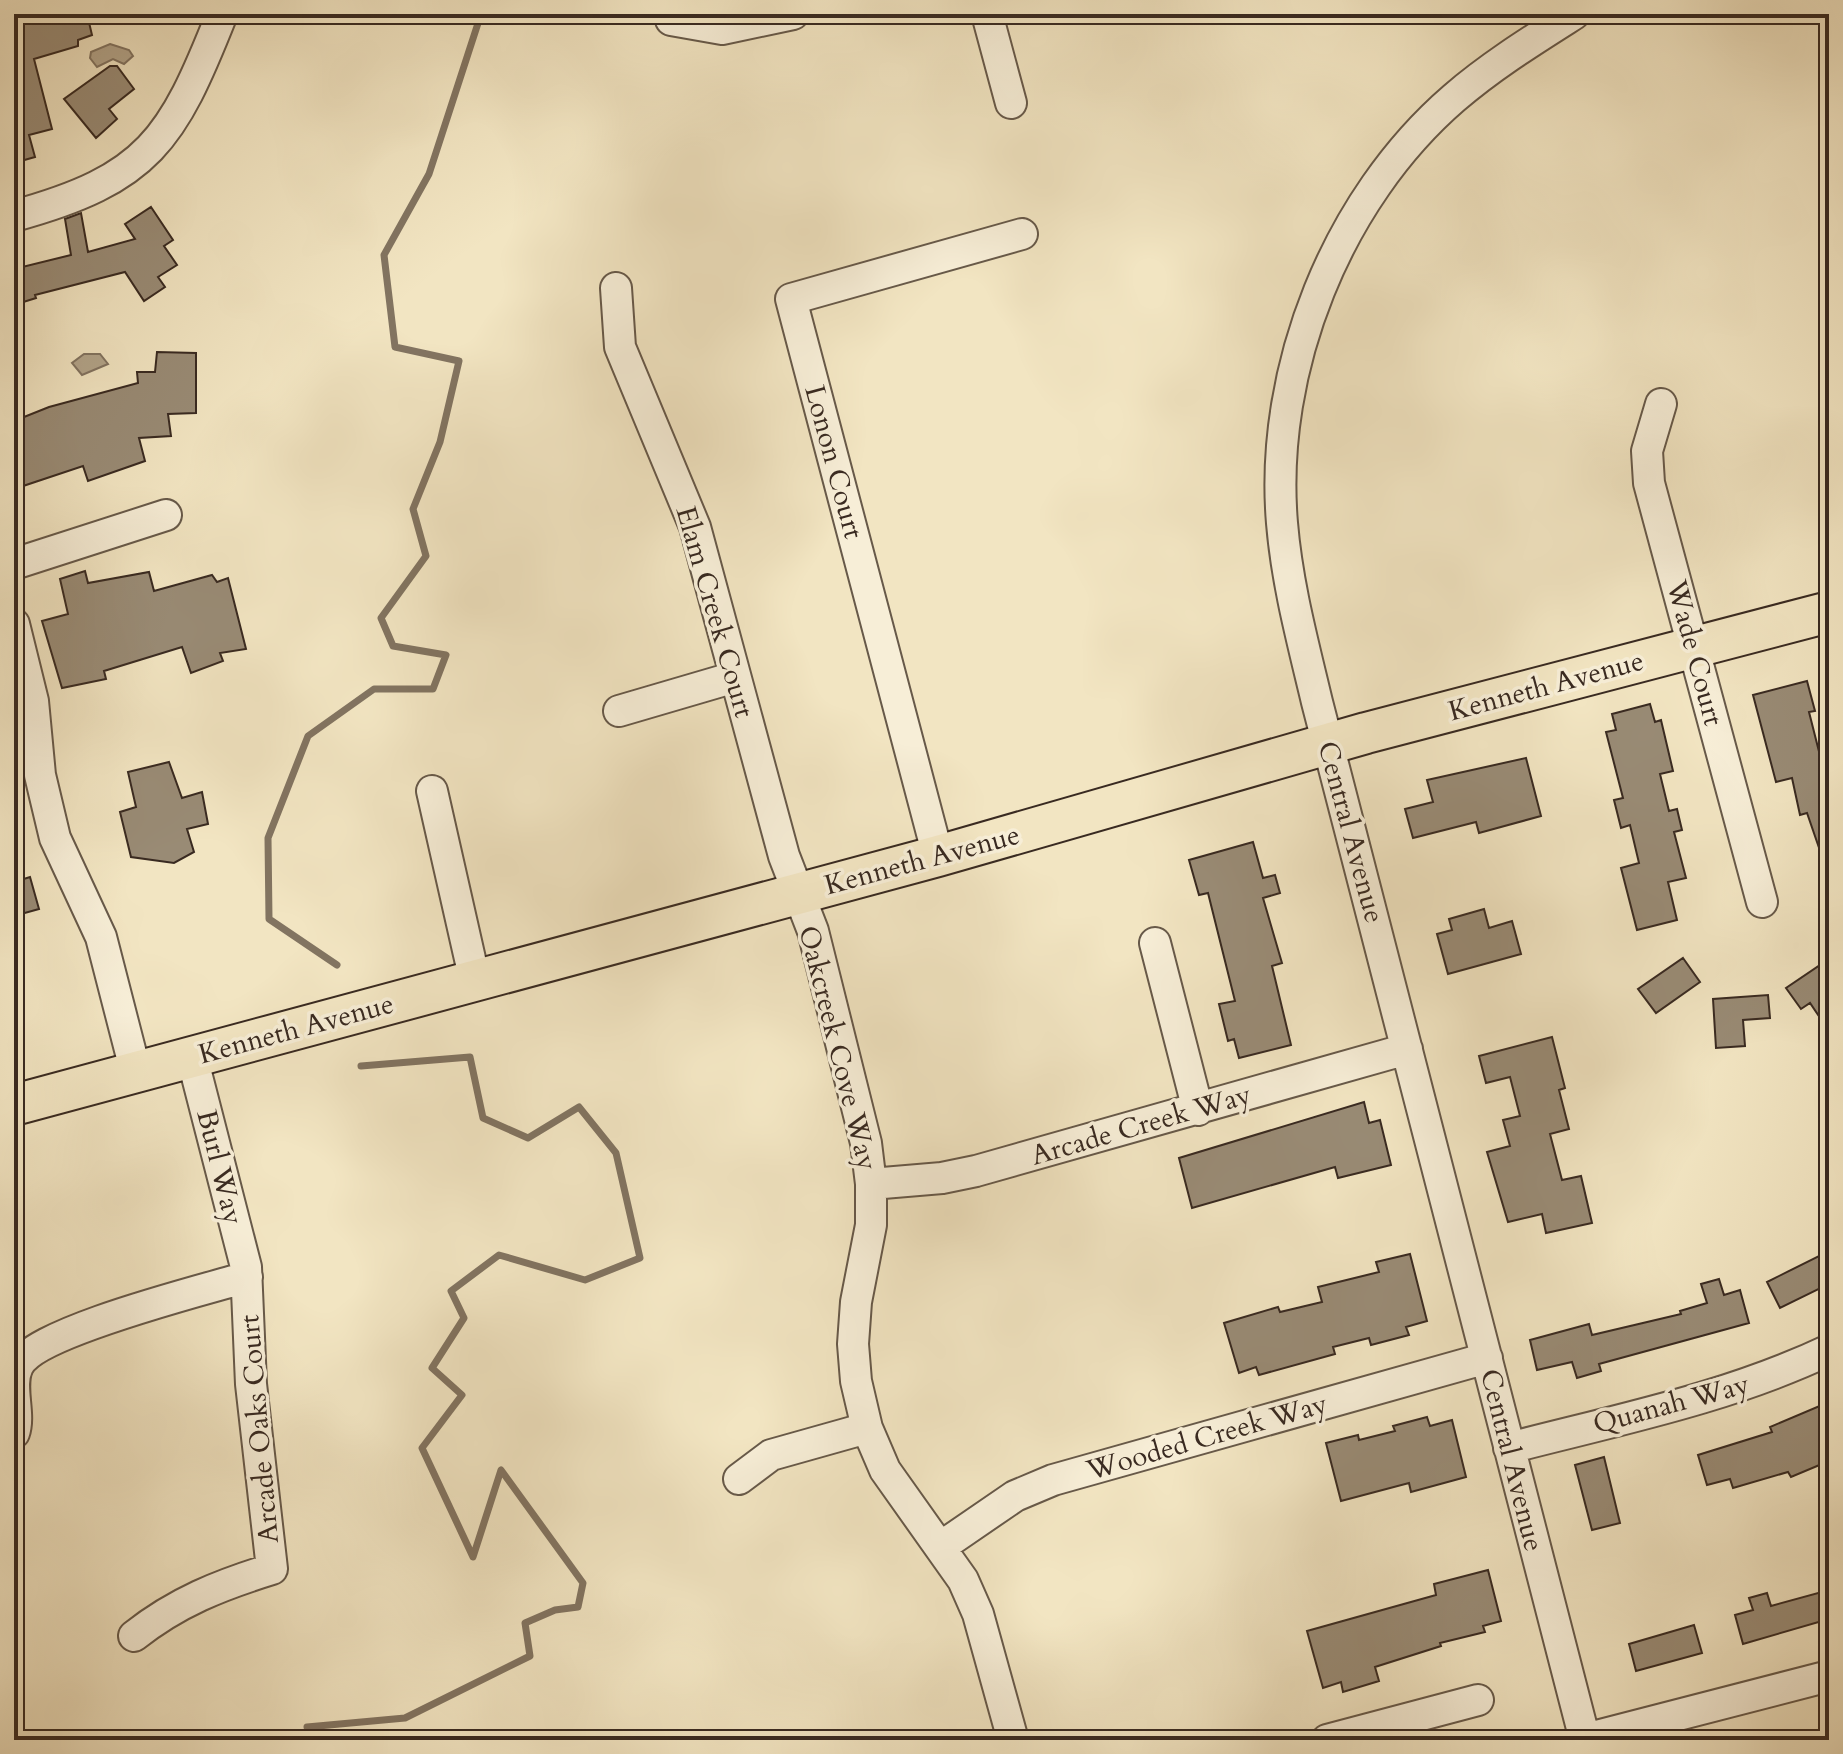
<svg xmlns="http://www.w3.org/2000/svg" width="1843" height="1754" font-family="Cardo,serif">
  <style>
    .water { fill: #b3a58b; stroke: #827461; stroke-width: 2 }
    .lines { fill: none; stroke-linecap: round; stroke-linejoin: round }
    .stream { stroke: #827461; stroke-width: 7 }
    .building { fill: #998b75; stroke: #392a21; stroke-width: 2 }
    .minor-casing { stroke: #675949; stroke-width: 34 }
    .major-casing { stroke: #392a21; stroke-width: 44 }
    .minor { stroke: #f7eed7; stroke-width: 30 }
    .major { stroke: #f2e5c2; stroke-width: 40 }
    .labels { text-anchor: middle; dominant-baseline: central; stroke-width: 7; stroke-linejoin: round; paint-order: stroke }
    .street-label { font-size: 28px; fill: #392a21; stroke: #f7eed7 }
  </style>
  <rect width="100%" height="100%" fill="#f2e5c2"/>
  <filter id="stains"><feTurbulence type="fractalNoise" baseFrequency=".0025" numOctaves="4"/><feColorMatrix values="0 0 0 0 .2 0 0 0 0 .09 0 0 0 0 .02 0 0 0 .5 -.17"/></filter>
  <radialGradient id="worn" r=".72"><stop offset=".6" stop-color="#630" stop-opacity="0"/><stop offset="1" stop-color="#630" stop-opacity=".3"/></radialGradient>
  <path class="water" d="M 110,44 L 129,50 L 133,56 L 124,64 L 113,59 L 97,67 L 90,58 L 91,52 Z
    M 84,354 L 100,354 L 108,364 L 82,375 L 72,363 Z"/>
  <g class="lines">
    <path class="stream" d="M 337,965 L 269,919 L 268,838 L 308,736 L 374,689 L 433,689 L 446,655 L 393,646 L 381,618 L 426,556 L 413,509 L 440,442 L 459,361 L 395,347 L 384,255 L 429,174 L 481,14
      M 307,1727 L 405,1718 L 530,1656 L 525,1623 L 555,1610 L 578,1607 L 583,1583 L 501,1470 L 473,1557 L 422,1448 L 462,1395 L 432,1368 L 464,1318 L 451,1291 L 499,1255 L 585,1280 L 640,1258 L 616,1153 L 579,1107 L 528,1138 L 483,1118 L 470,1057 L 361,1066"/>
  </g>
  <path class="building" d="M 14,14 L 87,14 L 92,35 L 78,40 L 78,46 L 34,59 L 52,129 L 29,135 L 35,157 L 14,163 Z
    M 110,66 L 117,66 L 134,89 L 109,109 L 117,119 L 96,138 L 64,99 Z
    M 151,207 L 173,240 L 164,246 L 177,265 L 158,277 L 165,287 L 144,301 L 125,272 L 35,295 L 36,298 L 14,305 L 14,269 L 71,255 L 65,219 L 81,213 L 88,252 L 135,239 L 125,224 Z
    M 157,352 L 196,353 L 196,413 L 168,414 L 171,436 L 139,438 L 145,461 L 88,481 L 83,466 L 14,489 L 14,421 L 49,407 L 138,383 L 137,372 L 155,372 Z
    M 85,571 L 88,583 L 149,572 L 154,591 L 212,575 L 217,582 L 228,578 L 246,649 L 220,653 L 223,661 L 191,673 L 182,647 L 104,671 L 106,679 L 62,688 L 42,621 L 68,614 L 60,579 Z
    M 1807,681 L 1815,711 L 1809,712 L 1829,791 L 1829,867 L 1826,868 L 1807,813 L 1800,815 L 1792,778 L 1776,782 L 1753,695 Z
    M 1650,704 L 1655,722 L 1661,720 L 1673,771 L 1660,774 L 1669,811 L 1677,809 L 1682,830 L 1674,832 L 1686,878 L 1668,882 L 1677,920 L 1637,930 L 1621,868 L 1639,863 L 1630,825 L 1621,828 L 1614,800 L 1623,798 L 1606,732 L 1616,730 L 1612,714 Z
    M 1526,758 L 1541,816 L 1479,833 L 1476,822 L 1413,838 L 1405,809 L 1433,802 L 1427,780 Z
    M 169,762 L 182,798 L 202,792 L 208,824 L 187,829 L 194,852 L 174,863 L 131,857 L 120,812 L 136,807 L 128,772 Z
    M 1253,842 L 1263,878 L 1275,875 L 1280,893 L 1263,898 L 1282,963 L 1272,966 L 1291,1045 L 1239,1058 L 1234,1039 L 1228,1041 L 1219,1004 L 1235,1001 L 1208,893 L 1199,895 L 1189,860 Z
    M 30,877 L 39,909 L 14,916 L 14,882 Z
    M 1484,909 L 1489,928 L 1512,921 L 1521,954 L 1448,974 L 1437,934 L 1452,930 L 1449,919 Z
    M 1683,958 L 1700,982 L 1656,1013 L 1638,989 Z
    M 1829,959 L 1829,1031 L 1810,1003 L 1801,1009 L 1786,988 Z
    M 1768,995 L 1770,1018 L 1743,1020 L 1745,1046 L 1716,1048 L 1713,999 Z
    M 1552,1037 L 1565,1088 L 1559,1090 L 1569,1129 L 1550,1134 L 1562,1180 L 1581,1176 L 1592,1223 L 1546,1233 L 1542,1214 L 1508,1222 L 1487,1152 L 1510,1146 L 1503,1120 L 1520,1116 L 1510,1077 L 1486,1083 L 1479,1056 Z
    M 1364,1102 L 1369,1123 L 1380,1120 L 1391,1165 L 1338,1178 L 1335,1167 L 1192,1208 L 1179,1158 Z
    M 1829,1251 L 1829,1284 L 1780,1308 L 1767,1282 Z
    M 1410,1254 L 1427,1321 L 1406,1327 L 1409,1335 L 1371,1345 L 1369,1338 L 1333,1347 L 1335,1354 L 1259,1375 L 1256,1367 L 1239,1373 L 1224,1323 L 1278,1307 L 1280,1312 L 1322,1302 L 1318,1287 L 1379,1272 L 1376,1262 Z
    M 1719,1279 L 1724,1295 L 1740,1290 L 1749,1323 L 1599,1364 L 1601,1371 L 1577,1378 L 1572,1362 L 1537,1370 L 1530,1340 L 1589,1324 L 1592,1335 L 1681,1314 L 1680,1311 L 1707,1303 L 1701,1284 Z
    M 1829,1402 L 1829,1461 L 1791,1477 L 1788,1472 L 1733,1488 L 1730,1479 L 1707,1485 L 1698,1455 L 1772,1432 L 1770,1427 Z
    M 1427,1417 L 1430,1426 L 1452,1420 L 1466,1477 L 1411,1492 L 1409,1483 L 1341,1501 L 1326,1443 L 1358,1435 L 1359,1440 L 1395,1431 L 1393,1426 Z
    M 1604,1457 L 1620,1523 L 1592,1530 L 1575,1465 Z
    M 1488,1570 L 1501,1621 L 1483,1626 L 1485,1632 L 1440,1643 L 1441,1646 L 1375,1667 L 1379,1681 L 1343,1692 L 1341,1682 L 1323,1688 L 1307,1631 L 1436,1595 L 1434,1584 Z
    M 1829,1590 L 1829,1619 L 1743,1644 L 1735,1615 L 1753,1610 L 1749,1598 L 1767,1593 L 1771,1606 Z
    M 1694,1625 L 1702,1653 L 1636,1671 L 1629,1644 Z"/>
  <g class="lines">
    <defs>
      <path id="minor" d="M 987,14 L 1011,103
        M 1574,14 C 1533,40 1491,66 1454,98 C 1337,199 1269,369 1282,523 C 1287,584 1303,643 1317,702 L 1585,1740
        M 671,20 L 722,29 L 793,14
        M 14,216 C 149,179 172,140 222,14
        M 616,288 L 620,347 L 695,527 L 784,856 L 813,931 L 866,1143 L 871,1184 L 871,1225 L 856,1302 L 853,1344 L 856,1381 L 867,1428 L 885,1470 L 963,1580 L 978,1614 L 1013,1740
        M 1661,404 L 1647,451 L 1649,483 L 1762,902
        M 14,564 L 166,515
        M 14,624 L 33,701 L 40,775 L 55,838 L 101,937 L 136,1073
        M 619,711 L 735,677
        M 432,791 L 475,981
        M 938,856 L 791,299 L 1022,234
        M 1155,943 L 1198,1110
        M 871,1184 L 942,1178 L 976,1171 L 1407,1049
        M 14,1433 C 21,1413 8,1386 18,1366 C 36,1331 204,1290 247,1277
        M 1509,1448 C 1617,1420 1728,1398 1829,1350
        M 739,1479 L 771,1455 L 867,1428
        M 942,1546 L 1015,1496 L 1053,1480 L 1487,1358
        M 134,1636 C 177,1602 220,1585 272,1569 L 251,1384 L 246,1267 L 192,1057
        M 1585,1739 L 1829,1676
        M 1327,1740 L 1478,1700"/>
      <path id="major" d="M 14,1105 L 938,856 L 1366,733 L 1829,612"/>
    </defs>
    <use href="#minor" class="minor-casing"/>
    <use href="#major" class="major-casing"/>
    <use href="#minor" class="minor"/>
    <use href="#major" class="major"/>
  </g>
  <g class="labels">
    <g class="street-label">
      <text transform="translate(834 462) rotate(75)">Lonon Court</text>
      <text transform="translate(715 612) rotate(74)">Elam Creek Court</text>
      <text transform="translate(1695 653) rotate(75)">Wade Court</text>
      <text transform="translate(1546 686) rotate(-15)">Kenneth Avenue</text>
      <text transform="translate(1351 832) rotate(75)">Central Avenue</text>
      <text transform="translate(922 860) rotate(-15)">Kenneth Avenue</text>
      <text transform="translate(296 1029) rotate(-15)">Kenneth Avenue</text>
      <text transform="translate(838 1048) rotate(76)">Oakcreek Cove Way</text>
      <text transform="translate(1141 1125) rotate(-16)">Arcade Creek Way</text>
      <text transform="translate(220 1167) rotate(76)">Burl Way</text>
      <text transform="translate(1671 1404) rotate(-15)">Quanah Way</text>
      <text transform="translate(259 1429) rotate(-95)">Arcade Oaks Court</text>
      <text transform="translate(1207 1437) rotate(-16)">Wooded Creek Way</text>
      <text transform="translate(1512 1460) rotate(76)">Central Avenue</text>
    </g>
  </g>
  <rect width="1843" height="1754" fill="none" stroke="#f2e5c2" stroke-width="48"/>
  <rect x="16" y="16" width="1811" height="1722" fill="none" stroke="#392a21" stroke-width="4"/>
  <rect x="24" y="24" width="1795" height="1706" fill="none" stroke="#392a21" stroke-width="2"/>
  <rect width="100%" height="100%" filter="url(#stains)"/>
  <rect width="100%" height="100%" fill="url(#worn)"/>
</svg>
